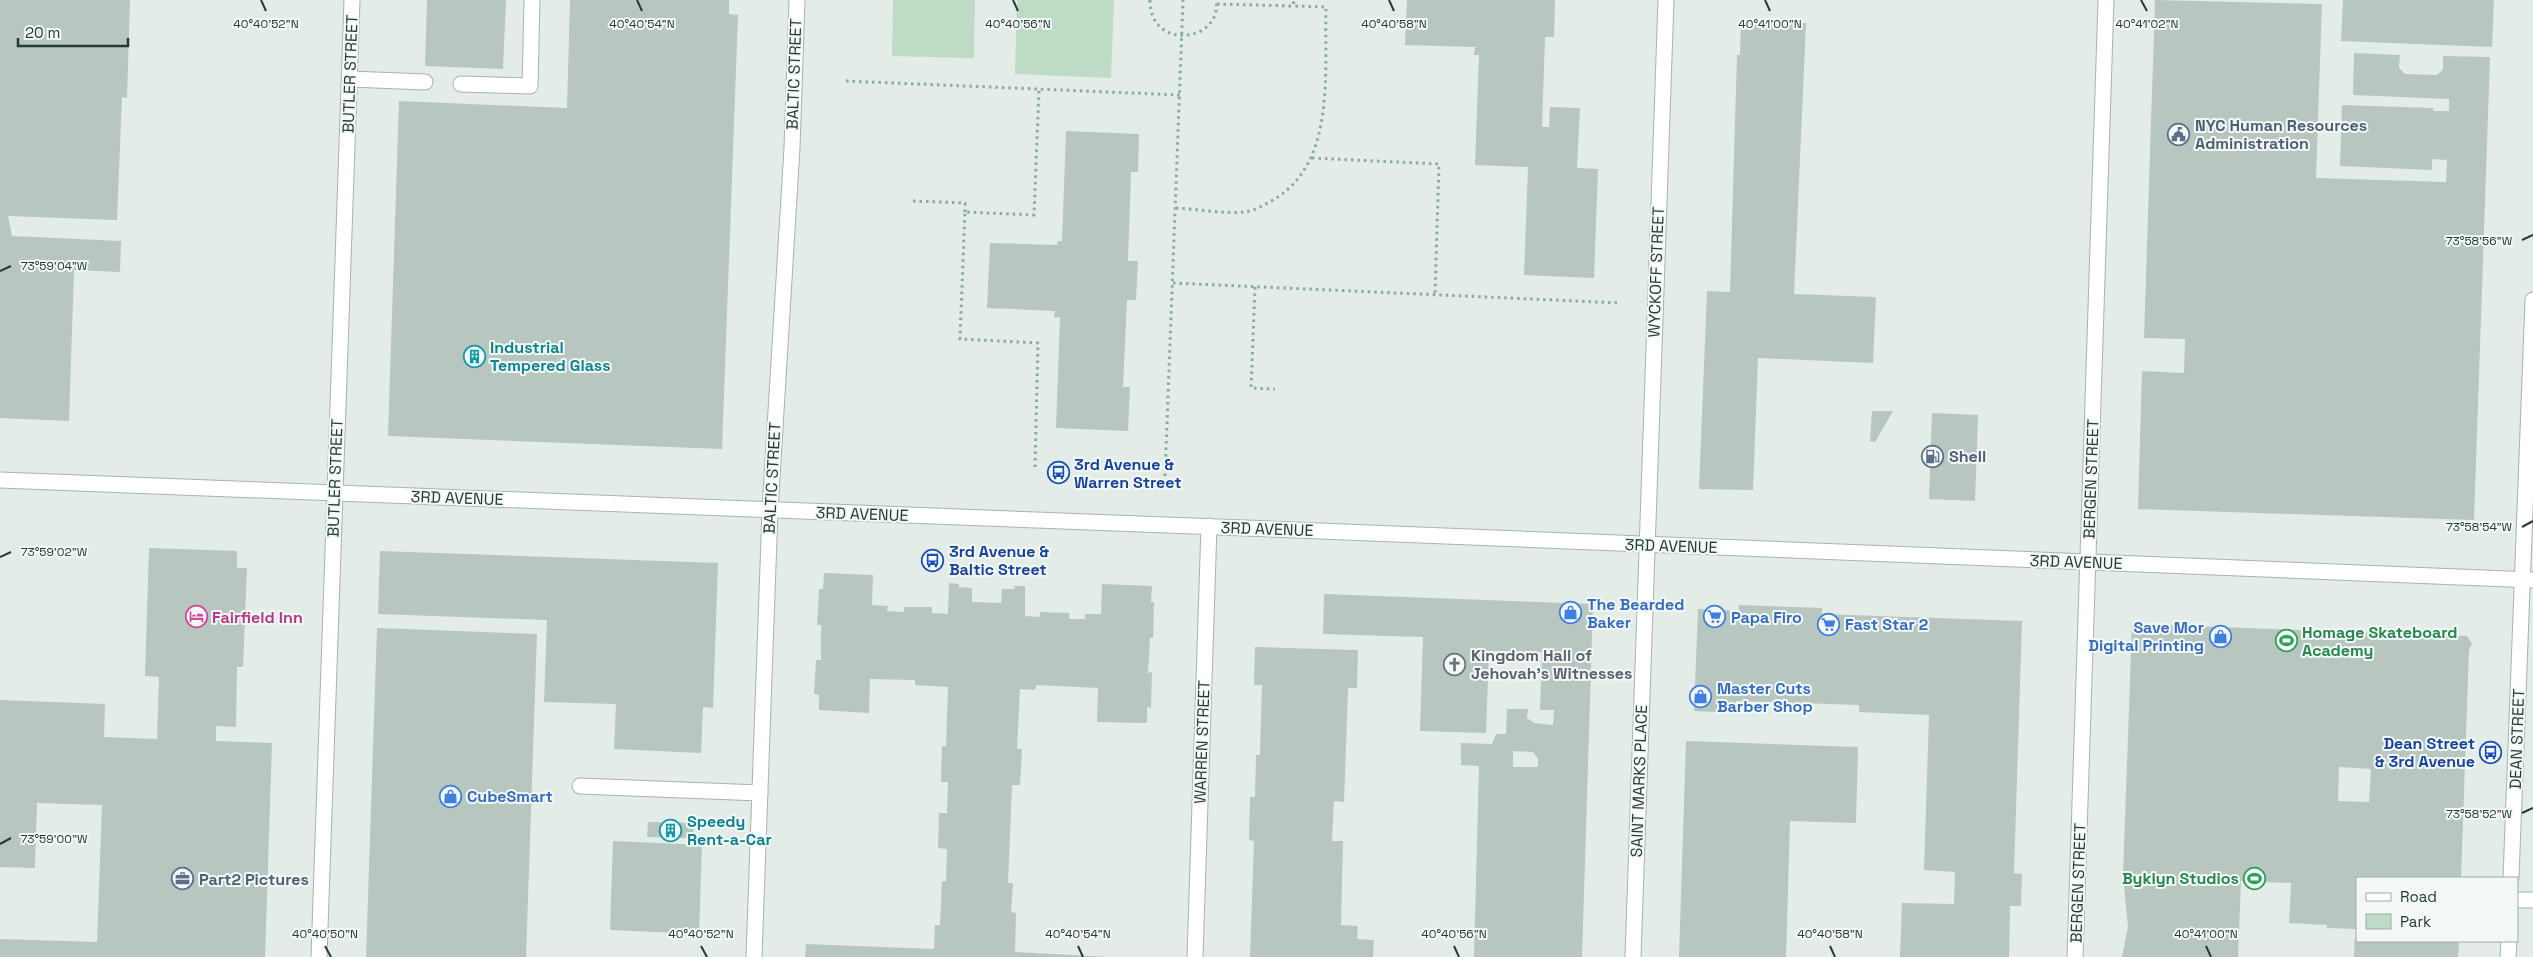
<svg xmlns="http://www.w3.org/2000/svg" width="2533" height="957" font-family="'Space Grotesk',sans-serif">
  <style>
    .green { fill: #bedbc5 }
    .building { fill: #b8c6c0; fill-rule: evenodd }
    .lines { fill: none; stroke-linecap: round; stroke-linejoin: round }
    .lane-casing { stroke: #a6b3ae; stroke-width: 17 }
    .street-casing { stroke: #a6b3ae; stroke-width: 17 }
    .secondary-casing { stroke: #a2b6af; stroke-width: 17 }
    .path { stroke: #86ad9f; stroke-width: 3; stroke-dasharray: 2.5 4; stroke-linecap: butt }
    .lane { stroke: #fff; stroke-width: 15 }
    .street { stroke: #fff; stroke-width: 15 }
    .secondary { stroke: #fff; stroke-width: 15 }
    .ticks { fill: none; stroke: #243b35; stroke-width: 2 }
    .labels { text-anchor: middle; dominant-baseline: central; stroke-width: 4; stroke-linejoin: round; paint-order: stroke }
    .street-label { font-size: 16px; fill: #243b35; stroke: #f3f8f6 }
    .service-label { font-size: 16px; font-weight: bold; fill: #4e5e75; stroke: #f3f8f6; text-anchor: start }
    .culture-label { font-size: 16px; font-weight: bold; fill: #0d838f; stroke: #f3f8f6; text-anchor: start }
    .transit-label { font-size: 16px; font-weight: bold; fill: #164399; stroke: #f3f8f6; text-anchor: start }
    .shop-label { font-size: 16px; font-weight: bold; fill: #366cbe; stroke: #f3f8f6; text-anchor: start }
    .hotel-label { font-size: 16px; font-weight: bold; fill: #b23c85; stroke: #f3f8f6; text-anchor: start }
    .leisure-label { font-size: 16px; font-weight: bold; fill: #27864d; stroke: #f3f8f6; text-anchor: start }
    .worship-label { font-size: 16px; font-weight: bold; fill: #5b616d; stroke: #f3f8f6; text-anchor: start }
    .ticks-label { font-size: 12px; text-anchor: middle; fill: #243b35; stroke: #f3f8f6; stroke-width: 4; stroke-linejoin: round; paint-order: stroke }
  </style>
  <rect width="100%" height="100%" fill="#e3ece7"/>
  <path class="green" d="M 893,0 L 975,0 L 974,58 L 892,56 Z
    M 1017,0 L 1114,0 L 1111,78 L 1015,74 Z"/>
  <path class="building" d="M 0,0 L 130,0 L 127,98 L 122,97 L 117,220 L 8,216 L 12,236 L 121,241 L 120,272 L 74,270 L 69,421 L 0,418 Z
    M 427,0 L 506,0 L 503,69 L 425,66 Z
    M 570,0 L 729,0 L 729,14 L 738,15 L 722,449 L 388,436 L 399,101 L 567,108 Z
    M 1407,0 L 1555,0 L 1554,37 L 1545,37 L 1542,127 L 1549,127 L 1550,107 L 1580,108 L 1577,168 L 1598,169 L 1594,278 L 1524,275 L 1528,167 L 1475,165 L 1479,55 L 1474,55 L 1475,47 L 1405,45 Z
    M 2155,0 L 2322,4 L 2316,178 L 2446,182 L 2447,160 L 2432,159 L 2432,170 L 2340,166 L 2342,105 L 2433,108 L 2433,111 L 2449,111 L 2449,99 L 2353,95 L 2354,53 L 2400,55 L 2399,68 L 2405,74 L 2437,75 L 2443,70 L 2443,56 L 2490,57 L 2474,520 L 2138,509 L 2142,371 L 2184,373 L 2185,339 L 2144,338 Z
    M 2343,0 L 2494,0 L 2492,47 L 2341,41 Z
    M 1741,20 L 1806,23 L 1794,294 L 1876,297 L 1873,363 L 1758,358 L 1753,490 L 1699,489 L 1707,291 L 1730,292 L 1737,55 L 1740,55 Z
    M 1066,131 L 1139,134 L 1138,172 L 1131,172 L 1128,261 L 1138,261 L 1136,300 L 1127,300 L 1123,387 L 1130,387 L 1128,431 L 1056,428 L 1060,317 L 1054,318 L 1055,311 L 987,308 L 990,243 L 1057,245 L 1058,241 L 1062,241 Z
    M 1872,411 L 1893,411 L 1875,442 L 1870,441 Z
    M 1932,413 L 1978,415 L 1975,501 L 1929,499 Z
    M 149,548 L 237,551 L 237,568 L 247,568 L 243,667 L 237,667 L 236,727 L 216,726 L 216,741 L 272,743 L 265,957 L 0,957 L 0,939 L 97,942 L 102,805 L 37,803 L 35,868 L 0,867 L 0,700 L 105,704 L 104,737 L 157,739 L 159,677 L 145,676 Z
    M 380,551 L 718,563 L 713,708 L 703,707 L 701,753 L 614,749 L 616,704 L 544,702 L 547,620 L 378,614 Z
    M 824,573 L 873,575 L 872,605 L 888,606 L 887,611 L 904,612 L 904,607 L 932,607 L 932,613 L 948,614 L 949,583 L 959,584 L 959,587 L 972,588 L 972,602 L 1001,603 L 1002,589 L 1015,589 L 1014,586 L 1025,586 L 1025,616 L 1040,617 L 1040,612 L 1069,613 L 1069,619 L 1085,619 L 1085,614 L 1101,614 L 1102,584 L 1152,586 L 1151,602 L 1154,602 L 1153,638 L 1150,638 L 1148,673 L 1152,672 L 1151,708 L 1147,707 L 1147,723 L 1097,722 L 1098,688 L 1036,685 L 1035,690 L 1020,689 L 1017,749 L 1022,749 L 1020,785 L 1012,785 L 1008,883 L 1013,883 L 1011,912 L 1016,913 L 1015,952 L 1110,957 L 805,957 L 806,944 L 934,949 L 935,925 L 940,925 L 942,881 L 946,881 L 947,849 L 938,848 L 939,813 L 947,813 L 948,782 L 941,782 L 942,746 L 946,746 L 948,687 L 915,685 L 915,680 L 870,679 L 869,713 L 819,710 L 819,695 L 814,694 L 816,660 L 821,660 L 821,625 L 817,625 L 819,589 L 823,589 Z
    M 1324,594 L 1593,604 L 1582,957 L 1474,957 L 1479,766 L 1461,765 L 1461,743 L 1492,744 L 1496,734 L 1506,734 L 1507,709 L 1528,709 L 1527,718 L 1534,723 L 1553,725 L 1554,710 L 1540,710 L 1542,652 L 1489,651 L 1486,733 L 1420,731 L 1423,637 L 1323,634 ZM 1513,751 L 1533,752 L 1538,759 L 1538,767 L 1513,767 Z
    M 1739,605 L 1822,608 L 1822,614 L 2022,621 L 2014,873 L 2022,874 L 2021,906 L 2010,906 L 2009,957 L 1900,957 L 1902,903 L 1954,904 L 1955,872 L 1924,870 L 1929,715 L 1859,712 L 1859,705 L 1736,701 L 1736,713 L 1694,711 L 1698,609 L 1739,611 Z
    M 2132,624 L 2467,636 L 2472,644 L 2469,650 L 2461,878 L 2357,878 L 2357,929 L 2327,928 L 2327,925 L 2289,923 L 2291,883 L 2241,881 L 2238,957 L 2122,957 L 2128,927 L 2123,876 ZM 2339,767 L 2371,769 L 2369,802 L 2338,801 Z
    M 377,628 L 537,634 L 526,957 L 366,957 Z
    M 1255,647 L 1358,650 L 1357,688 L 1348,688 L 1344,802 L 1334,801 L 1332,841 L 1343,841 L 1341,925 L 1358,926 L 1357,939 L 1374,940 L 1373,957 L 1250,957 L 1254,841 L 1249,840 L 1250,797 L 1255,797 L 1256,755 L 1260,755 L 1262,685 L 1254,685 Z
    M 1686,741 L 1858,747 L 1856,823 L 1790,821 L 1786,957 L 1679,957 Z
    M 648,822 L 694,823 L 693,838 L 647,837 Z
    M 613,841 L 702,845 L 699,934 L 610,930 Z
    M 2355,936 L 2357,941 L 2459,941 L 2458,957 L 2354,957 Z"/>
  <g class="lines">
    <defs>
      <path id="lane" d="M 350,79 L 425,82
        M 461,84 L 530,86 L 532,0
        M 580,786 L 760,793
        M 2517,900 L 2533,900"/>
      <path id="street" d="M 2511,878 L 2533,300
        M 319,957 L 352,0
        M 754,957 L 770,510 L 792,148 L 797,0
        M 1195,957 L 1209,526
        M 1633,957 L 1666,0
        M 2075,957 L 2106,0
        M 2508,957 L 2509,941"/>
      <path id="secondary" d="M 0,480 L 1245,528 L 2533,580"/>
    </defs>
    <use href="#lane" class="lane-casing"/>
    <use href="#street" class="street-casing"/>
    <use href="#secondary" class="secondary-casing"/>
    <path class="path" d="M 1150,0 C 1149,51 1223,43 1216,0
      M 1217,4 L 1293,6 L 1294,0
      M 846,81 L 1180,95
      M 1312,158 L 1439,164 L 1435,294
      M 913,201 L 965,203 L 965,212
      M 1176,208 C 1198,209 1223,214 1244,212 C 1254,211 1264,205 1273,200 C 1337,163 1324,71 1326,7 L 1293,6
      M 1173,283 L 1620,303
      M 1255,287 L 1251,388 L 1275,389
      M 1035,467 L 1038,343 L 960,339 L 965,212 L 1034,215 L 1039,89
      M 1165,476 L 1183,0"/>
    <use href="#lane" class="lane"/>
    <use href="#street" class="street"/>
    <use href="#secondary" class="secondary"/>
  </g>
  <path class="ticks" d="M 261,0 L 266,11M 637,0 L 642,11M 1013,0 L 1018,11M 1389,0 L 1394,11M 1765,0 L 1770,11M 2141,0 L 2147,11M 2522,240 L 2533,235M 0,271 L 11,266M 2522,527 L 2533,521M 0,557 L 11,552M 2522,813 L 2533,808M 0,844 L 11,838M 325,946 L 331,957M 701,946 L 707,957M 1078,946 L 1083,957M 1454,946 L 1459,957M 1830,946 L 1835,957M 2206,946 L 2211,957"/>
  <defs>
    <symbol id="civic-ring" viewBox="-11 -11 22 22"><circle r="9.5" fill="#f3f8f6" stroke="#5c6f8a" stroke-width="1.5"/><path d="M-.6-6.5H3V-4.5H.6V-3L4-1V1h2V6H-6V1h2V-1L-.6-3ZM-1.2 2.5V6h2.4V2.5Z" fill="#5c6f8a"/></symbol>
    <symbol id="building-ring" viewBox="-11 -11 22 22"><circle r="9.5" fill="#f3f8f6" stroke="#0f9aa8" stroke-width="1.5"/><path d="M-4-6H4V6H1V3H-1V6H-4ZM-2.5-4.3h1.7v1.8h-1.7ZM.8-4.3h1.7v1.8H.8ZM-2.5-1h1.7V.8h-1.7ZM.8-1h1.7V.8H.8Z" fill="#0f9aa8"/></symbol>
    <symbol id="fuel-ring" viewBox="-11 -11 22 22"><circle r="9.5" fill="#f3f8f6" stroke="#5c6f8a" stroke-width="1.5"/><path d="M-5.5-6h7V0h2V4h1.3V-2.5L3-4.5l.8-.8L6-3V5H2.5V1h-1V6h-7ZM-4.2-4.7v3.2H.2V-4.7Z" fill="#5c6f8a"/></symbol>
    <symbol id="bus-ring" viewBox="-11 -11 22 22"><circle r="9.5" fill="#f3f8f6" stroke="#1a4fb4" stroke-width="1.5"/><path d="M-5-6H5V4H4V6H2V4H-2V6H-4V4H-5ZM-3.5-4V0h7V-4ZM-3.5 1.2v1.5H-2V1.2ZM2 1.2v1.5H3.5V1.2Z" fill="#1a4fb4"/></symbol>
    <symbol id="shop-ring" viewBox="-11 -11 22 22"><circle r="9.5" fill="#f3f8f6" stroke="#3f7fe0" stroke-width="1.5"/><path d="M-5-2.5h2.3a2.7 3.5 0 0 1 5.4 0H5L5.5 6h-11ZM-1.5-2.5h3a1.5 2.3 0 0 0-3 0Z" fill="#3f7fe0"/></symbol>
    <symbol id="hotel-ring" viewBox="-11 -11 22 22"><circle r="9.5" fill="#f3f8f6" stroke="#d1479c" stroke-width="1.5"/><path d="M-6-4.5h1.5V1H6V5H4.5V3h-9V5H-6ZM-4 0a1.8 1.8 0 1 1 3.6 0ZM.5 0V-2.5h3Q6-2.5 6 0Z" fill="#d1479c"/></symbol>
    <symbol id="supermarket-ring" viewBox="-11 -11 22 22"><circle r="9.5" fill="#f3f8f6" stroke="#3f7fe0" stroke-width="1.5"/><path d="M-6-5.5h2.5l.6 2H6L4.5 2H-2.5L-4.4-4H-6ZM-1.5 3.2a1.3 1.3 0 1 0 .1 0ZM3 3.2a1.3 1.3 0 1 0 .1 0Z" fill="#3f7fe0"/></symbol>
    <symbol id="stadium-ring" viewBox="-11 -11 22 22"><circle r="9.5" fill="#f3f8f6" stroke="#2e9e5b" stroke-width="1.5"/><path d="M0-5a6.5 5 0 1 0 0 10a6.5 5 0 1 0 0-10ZM-3.5-1.8h7v3.6h-7Z" fill="#2e9e5b"/></symbol>
    <symbol id="church-ring" viewBox="-11 -11 22 22"><circle r="9.5" fill="#f3f8f6" stroke="#6b7280" stroke-width="1.5"/><path d="M-1.2-6h2.4v3.5h3.3v2.4h-3.3V6h-2.4V-.1h-3.3v-2.4h3.3Z" fill="#6b7280"/></symbol>
    <symbol id="office-ring" viewBox="-11 -11 22 22"><circle r="9.5" fill="#f3f8f6" stroke="#5c6f8a" stroke-width="1.5"/><path d="M-6-3h4V-5.5h4V-3h4V5H-6ZM-1-4.5V-3h2v-1.5ZM-6 0V1H6V0Z" fill="#5c6f8a"/></symbol>
  </defs>
  <g fill-rule="evenodd">
    <use href="#civic-ring" x="2166" y="122" width="25" height="25"/>
    <use href="#building-ring" x="462" y="344" width="25" height="25"/>
    <use href="#fuel-ring" x="1920" y="444" width="25" height="25"/>
    <use href="#bus-ring" x="1046" y="460" width="25" height="25"/>
    <use href="#bus-ring" x="920" y="548" width="25" height="25"/>
    <use href="#shop-ring" x="1558" y="600" width="25" height="25"/>
    <use href="#hotel-ring" x="184" y="604" width="25" height="25"/>
    <use href="#supermarket-ring" x="1702" y="604" width="25" height="25"/>
    <use href="#supermarket-ring" x="1816" y="612" width="25" height="25"/>
    <use href="#shop-ring" x="2208" y="624" width="25" height="25"/>
    <use href="#stadium-ring" x="2274" y="628" width="25" height="25"/>
    <use href="#church-ring" x="1442" y="652" width="25" height="25"/>
    <use href="#shop-ring" x="1688" y="684" width="25" height="25"/>
    <use href="#bus-ring" x="2478" y="740" width="25" height="25"/>
    <use href="#shop-ring" x="438" y="784" width="25" height="25"/>
    <use href="#building-ring" x="658" y="818" width="25" height="25"/>
    <use href="#stadium-ring" x="2242" y="866" width="25" height="25"/>
    <use href="#office-ring" x="170" y="866" width="25" height="25"/>
  </g>
  <g class="labels">
    <g class="street-label">
      <text transform="translate(350 74) rotate(-88)">BUTLER STREET</text>
      <text transform="translate(794 74) rotate(-88)">BALTIC STREET</text>
      <text transform="translate(1656 272) rotate(-88)">WYCKOFF STREET</text>
      <text transform="translate(335 478) rotate(-88)">BUTLER STREET</text>
      <text transform="translate(772 478) rotate(-87)">BALTIC STREET</text>
      <text transform="translate(2091 479) rotate(-88)">BERGEN STREET</text>
      <text transform="translate(457 498) rotate(2)">3RD AVENUE</text>
      <text transform="translate(862 514) rotate(2)">3RD AVENUE</text>
      <text transform="translate(1267 529) rotate(2)">3RD AVENUE</text>
      <text transform="translate(1671 546) rotate(2)">3RD AVENUE</text>
      <text transform="translate(2076 562) rotate(2)">3RD AVENUE</text>
      <text transform="translate(2517 739) rotate(-88)">DEAN STREET</text>
      <text transform="translate(1202 742) rotate(-88)">WARREN STREET</text>
      <text transform="translate(1639 781) rotate(-88)">SAINT MARKS PLACE</text>
      <text transform="translate(2078 883) rotate(-88)">BERGEN STREET</text>
    </g>
    <g class="service-label">
      <text x="2195" y="125">NYC Human Resources<tspan x="2195" dy="18">Administration</tspan></text>
      <text x="1949" y="456">Shell</text>
      <text x="199" y="879">Part2 Pictures</text>
    </g>
    <g class="culture-label">
      <text x="490" y="347">Industrial<tspan x="490" dy="18">Tempered Glass</tspan></text>
      <text x="687" y="821">Speedy<tspan x="687" dy="18">Rent-a-Car</tspan></text>
    </g>
    <g class="transit-label">
      <text x="1074" y="464">3rd Avenue &amp;<tspan x="1074" dy="18">Warren Street</tspan></text>
      <text x="949" y="551">3rd Avenue &amp;<tspan x="949" dy="18">Baltic Street</tspan></text>
      <text x="2475" y="743" text-anchor="end">Dean Street<tspan x="2475" dy="18">&amp; 3rd Avenue</tspan></text>
    </g>
    <g class="shop-label">
      <text x="1587" y="604">The Bearded<tspan x="1587" dy="18">Baker</tspan></text>
      <text x="1731" y="617">Papa Firo</text>
      <text x="1845" y="624">Fast Star 2</text>
      <text x="2204" y="627" text-anchor="end">Save Mor<tspan x="2204" dy="18">Digital Printing</tspan></text>
      <text x="1717" y="688">Master Cuts<tspan x="1717" dy="18">Barber Shop</tspan></text>
      <text x="467" y="796">CubeSmart</text>
    </g>
    <g class="hotel-label">
      <text x="212" y="617">Fairfield Inn</text>
    </g>
    <g class="leisure-label">
      <text x="2302" y="632">Homage Skateboard<tspan x="2302" dy="18">Academy</tspan></text>
      <text x="2239" y="878" text-anchor="end">Byklyn Studios</text>
    </g>
    <g class="worship-label">
      <text x="1471" y="655">Kingdom Hall of<tspan x="1471" dy="18">Jehovah's Witnesses</tspan></text>
    </g>
  </g>
  <g class="ticks-label">
    <text x="266" y="28">40°40'52"N</text>
    <text x="642" y="28">40°40'54"N</text>
    <text x="1018" y="28">40°40'56"N</text>
    <text x="1394" y="28">40°40'58"N</text>
    <text x="1770" y="28">40°41'00"N</text>
    <text x="2147" y="28">40°41'02"N</text>
    <text x="2479" y="245">73°58'56"W</text>
    <text x="54" y="270">73°59'04"W</text>
    <text x="2479" y="531">73°58'54"W</text>
    <text x="54" y="556">73°59'02"W</text>
    <text x="2479" y="818">73°58'52"W</text>
    <text x="54" y="843">73°59'00"W</text>
    <text x="325" y="938">40°40'50"N</text>
    <text x="701" y="938">40°40'52"N</text>
    <text x="1078" y="938">40°40'54"N</text>
    <text x="1454" y="938">40°40'56"N</text>
    <text x="1830" y="938">40°40'58"N</text>
    <text x="2206" y="938">40°41'00"N</text>
  </g>
  <rect x="2356" y="877" width="162" height="65" fill="#f3f8f6" stroke="#a0aca9"/>
  <rect x="2366" y="893" width="25" height="8" fill="#ffffff" stroke="#a0aca9"/>
  <text x="2400" y="902" font-size="15" fill="#243b35">Road</text>
  <rect x="2366" y="914" width="25" height="15" fill="#bedbc5" stroke="#a0aca9"/>
  <text x="2400" y="927" font-size="15" fill="#243b35">Park</text>
  <path d="M18 38v8h110v-8" fill="none" stroke="#243b35" stroke-width="2.5"/>
  <text x="25" y="38" font-size="15" fill="#243b35" stroke="#f3f8f6" stroke-width="4" paint-order="stroke">20 m</text>
</svg>
